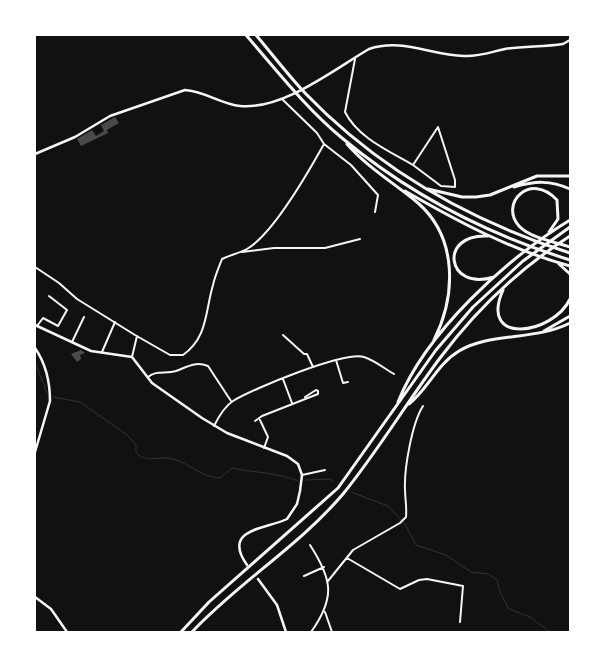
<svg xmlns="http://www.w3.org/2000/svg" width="605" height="667" font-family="Signika,sans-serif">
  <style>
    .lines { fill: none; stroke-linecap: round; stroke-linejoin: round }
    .stream { stroke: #333; stroke-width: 1 }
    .building { fill: #4a4a4a }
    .minor { stroke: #f5f5f5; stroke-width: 2 }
    .tertiary { stroke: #f5f5f5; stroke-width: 2.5 }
    .motorway { stroke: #f5f5f5; stroke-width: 3 }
  </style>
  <rect width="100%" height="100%" fill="#111"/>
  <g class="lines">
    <path class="stream" d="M 35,362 L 47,393
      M 53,397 L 80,402 L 127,435 L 136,445 L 136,453 C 149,464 158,455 173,459 C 191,464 198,476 220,478 L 232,468 C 255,473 276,472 298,481
      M 306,480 L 330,479 L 334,482
      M 351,492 L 388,506 L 401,520
      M 404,522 L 416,545 L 446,555 L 471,572 L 489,574 L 497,580 L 500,592 L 509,609 L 530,617 L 550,632"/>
  </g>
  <path class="building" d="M 115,117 L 119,123 L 107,130 L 108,133 L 81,146 L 77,139 L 92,130 L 96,136 L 104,131 L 101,125 Z
    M 81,350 L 85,353 L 80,355 L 81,359 L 77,362 L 71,354 Z"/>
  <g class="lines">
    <path class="minor" d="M 355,59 L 345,112 C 358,138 389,151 413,165 L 438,127
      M 282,99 L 317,133 L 324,144 L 351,165 L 378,195 L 375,212
      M 413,165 L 441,186 L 455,187 L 455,180 L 438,127
      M 242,252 L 274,248 L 325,248 L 360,239
      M 35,267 L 59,283 L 77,299 L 135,335 L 170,355 L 183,355 C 208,337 205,312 213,285 C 215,276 219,267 222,259 C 230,255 240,253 247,249 C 273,234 309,171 324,144
      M 37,326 L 43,318 L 58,326 L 67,310 L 49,296
      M 283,335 L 304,354 L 307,354 L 313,367
      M 72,342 L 84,317
      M 102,352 L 115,322
      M 132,357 L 137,336
      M 336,360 L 343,383 L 348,382
      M 148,377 C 156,370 166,374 176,371 C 187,367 195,361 208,366 L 231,401
      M 283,379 L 292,403
      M 260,420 L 268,437 L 264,448
      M 255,421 L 262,416 L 318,394 L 318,391 L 316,390 L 305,397
      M 214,426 C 218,418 225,406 233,401 C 252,389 344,351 364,357 C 374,360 385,369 394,374
      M 302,475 L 325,470
      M 310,545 C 332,579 336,597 311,632
      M 347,558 L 400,589 L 419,580 L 427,579 L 463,586 L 460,622
      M 304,576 L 324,567
      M 328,581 L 353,550 L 400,523 L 406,517 C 407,507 405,499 405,489 C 404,469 412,423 423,406
      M 325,612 L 332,632"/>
    <path class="tertiary" d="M 35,154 L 75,137 L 110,116 L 185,90 C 204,91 221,104 240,106 C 283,110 333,70 369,49 C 402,38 430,55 464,56 C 478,57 491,52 505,49 C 524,46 544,47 563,44 L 570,40
      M 35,325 L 91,351 L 132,357 L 152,383 L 202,418 L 227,433 L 287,456 L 298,464 L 302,475 L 300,491 L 297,504 L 287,519 C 267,529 221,528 247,565
      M 35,348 C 46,364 50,383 50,401 L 35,452
      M 258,579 L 277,605 L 286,632
      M 35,597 L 51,609 L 67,632"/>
    <path class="motorway" d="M 246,35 C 277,71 306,108 342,138 C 409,194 487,234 570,260
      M 256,35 C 272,54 288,75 305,93 C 378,169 471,221 570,253
      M 347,144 C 368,168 394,183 418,203 C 458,238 456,296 434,340
      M 514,187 C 535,181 550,180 570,189
      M 428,189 L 462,197 L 476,197 L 490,195 L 537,176 L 570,176
      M 405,191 C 457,221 511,250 570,266
      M 549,232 L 558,219 L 557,200 C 530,171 499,204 519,226 C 530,238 555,242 570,247
      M 488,236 C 438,233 446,292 494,277
      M 559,264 L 570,274
      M 503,290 C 478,346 553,335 570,299
      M 544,331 L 570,316
      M 398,402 C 426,332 506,259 570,220
      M 409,404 C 428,389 437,364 459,351 C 490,332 535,341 570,323
      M 181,632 L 209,602 L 338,488 L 436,350 L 473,307 L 523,261 L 570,227
      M 192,632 C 239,582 299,546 343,494 C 378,451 407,402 440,358 C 476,310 520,268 570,236"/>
  </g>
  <rect width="605" height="667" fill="none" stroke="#ffffff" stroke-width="72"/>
</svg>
